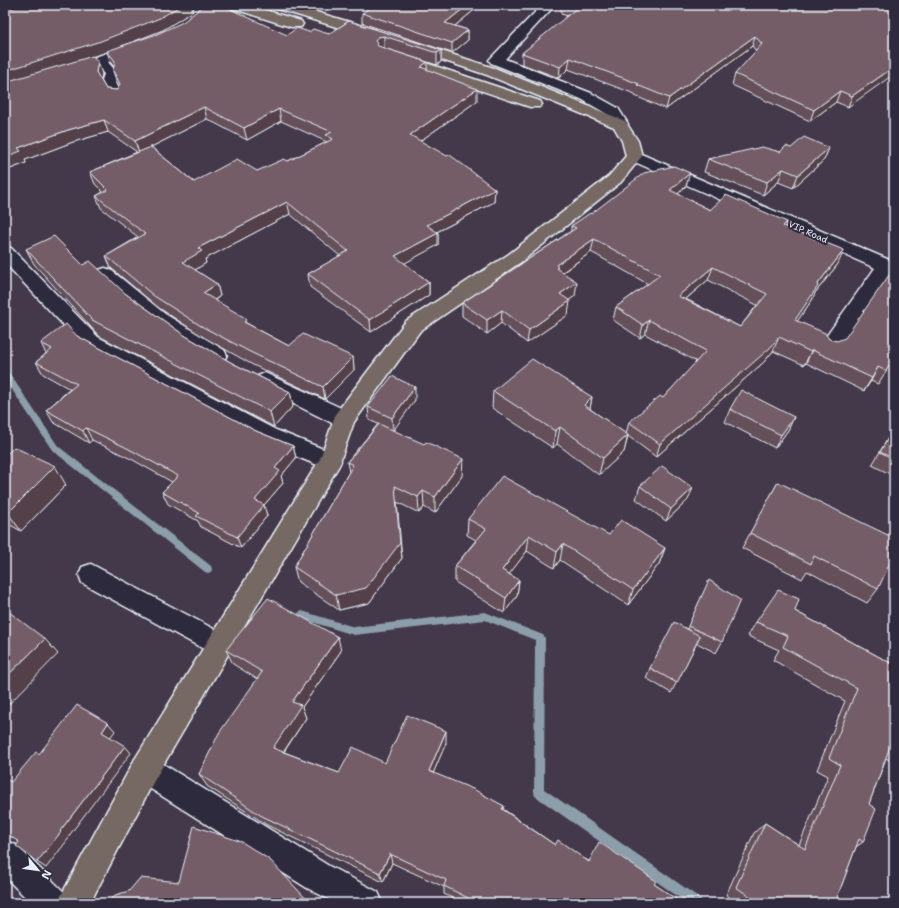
<svg xmlns="http://www.w3.org/2000/svg" width="899" height="908" font-family="'Shantell Sans',sans-serif">
  <style>
    .lines { fill: none; stroke-linecap: round; stroke-linejoin: round }
    .stream { fill: #8b9eaa; fill-rule: evenodd }
    .minor-casing { stroke: #e8f1f8; stroke-width: 3 }
    .major-casing { stroke: #e8f1f8; stroke-width: 3 }
    .minor { fill: #2f2a3d; fill-rule: evenodd }
    .major { fill: #766964; fill-rule: evenodd }
    .wall { fill: #655059; stroke: #e8f1f8; fill-rule: evenodd }
    .shaded-wall { fill: #524149; stroke: #e8f1f8 }
    .building { fill: #755d68; stroke: #e8f1f8; fill-rule: evenodd }
    .labels { text-anchor: middle; dominant-baseline: central; stroke-width: 4; stroke-linejoin: round; paint-order: stroke }
    .far-street-label { font-size: 9px; fill: #e8f1f8; stroke: #2f2a3d }
  </style>
  <rect width="100%" height="100%" fill="#44394a"/>
  <filter id="ink" filterUnits="userSpaceOnUse"><feTurbulence type="fractalNoise" baseFrequency=".025" numOctaves="2"/><feDisplacementMap in="SourceGraphic" scale="8" xChannelSelector="R" yChannelSelector="G"/><feConvolveMatrix kernelMatrix="1 2 1 2 8 2 1 2 1" color-interpolation-filters="sRGB"/></filter>
  <g filter="url(#ink)">
    <g class="lines">
      <path class="stream" d="M 5,370 L 8,371 L 58,446 L 211,566 L 212,569 L 211,572 L 208,573 L 205,572 L 52,450 L 5,379 Z
        M 302,611 L 354,627 L 485,612 L 543,635 L 545,638 L 544,789 L 701,899 L 703,903 L 687,903 L 535,796 L 534,792 L 535,640 L 485,620 L 354,635 L 299,618 L 297,615 L 299,612 Z"/>
      <defs>
        <path id="minor" d="M 542,5 L 555,5 L 505,59 L 591,93 L 618,108 L 628,124 L 625,127 L 615,127 L 607,114 L 581,99 L 491,63 L 489,60 Z
          M 136,43 L 141,44 L 143,47 L 141,50 L 108,62 L 118,74 L 115,83 L 123,97 L 121,100 L 111,100 L 101,83 L 104,74 L 96,66 L 68,75 L 63,74 L 61,71 L 63,68 Z
          M 634,151 L 894,262 L 894,275 L 890,274 L 837,351 L 830,353 L 823,351 L 820,346 L 823,341 L 875,268 L 628,159 L 626,156 L 628,153 Z
          M 5,246 L 11,248 L 98,337 L 276,430 L 338,455 L 341,461 L 338,467 L 330,470 L 260,442 L 84,347 L 5,263 Z
          M 105,268 L 111,270 L 165,314 L 224,350 L 227,355 L 224,360 L 217,362 L 210,360 L 151,324 L 99,278 L 96,274 L 99,270 Z
          M 265,373 L 352,413 L 355,419 L 352,425 L 344,427 L 336,425 L 258,386 L 255,381 L 258,376 Z
          M 91,564 L 229,637 L 233,645 L 229,653 L 220,657 L 211,653 L 82,583 L 79,575 L 82,567 Z
          M 145,755 L 155,759 L 329,866 L 378,892 L 383,903 L 336,903 L 307,888 L 135,779 L 131,769 L 135,759 Z
          M 5,841 L 16,845 L 64,892 L 69,903 L 31,903 L 5,877 Z"/>
        <path id="major" d="M 230,5 L 249,5 L 301,21 L 303,24 L 301,27 L 291,27 L 231,8 Z
          M 273,5 L 293,5 L 376,30 L 378,33 L 376,36 L 366,36 L 274,8 Z
          M 414,42 L 497,69 L 625,121 L 638,141 L 642,156 L 621,182 L 521,262 L 420,331 L 354,422 L 338,467 L 155,779 L 90,903 L 57,903 L 135,759 L 320,459 L 336,413 L 406,321 L 509,254 L 609,176 L 626,156 L 622,141 L 614,127 L 487,75 L 409,49 L 407,46 L 409,43 Z
          M 399,54 L 540,101 L 542,104 L 540,107 L 530,107 L 394,61 L 392,58 L 394,55 Z"/>
      </defs>
      <use href="#minor" class="minor-casing"/>
      <use href="#major" class="major-casing"/>
      <use href="#minor" class="minor"/>
      <use href="#major" class="major"/>
    </g>
    <path class="wall" d="M 9,5 L 194,5 L 192,12 L 163,30 L 121,46 L 287,35 L 309,32 L 329,34 L 349,21 L 441,50 L 441,62 L 437,65 L 384,48 L 427,69 L 477,101 L 420,141 L 495,189 L 494,202 L 437,232 L 438,233 L 438,245 L 404,263 L 429,282 L 429,295 L 371,332 L 310,287 L 308,274 L 340,256 L 290,214 L 205,259 L 206,263 L 195,270 L 217,284 L 220,296 L 215,300 L 248,324 L 289,346 L 353,357 L 354,370 L 325,399 L 253,365 L 205,338 L 159,308 L 111,268 L 106,256 L 138,237 L 101,208 L 96,196 L 103,192 L 95,184 L 90,172 L 137,152 L 108,132 L 73,142 L 25,160 L 26,163 L 5,171 L 5,11 L 11,9 ZM 107,52 L 111,63 L 114,67 L 113,71 L 117,83 L 119,87 L 117,90 L 106,89 L 101,80 L 102,74 L 98,62 L 93,56 ZM 207,119 L 247,140 L 281,121 L 327,142 L 288,161 L 257,171 L 194,182 L 151,147 Z
      M 416,5 L 478,5 L 478,7 L 455,26 L 468,30 L 468,40 L 452,53 L 362,23 L 362,13 L 414,6 Z
      M 561,5 L 894,5 L 848,107 L 836,102 L 810,121 L 732,85 L 735,74 L 756,51 L 752,46 L 666,109 L 635,96 L 635,94 L 568,69 L 559,78 L 522,64 L 522,53 L 568,16 L 561,14 Z
      M 791,148 L 829,148 L 824,160 L 793,188 L 778,182 L 763,195 L 704,172 L 708,159 L 780,152 Z
      M 686,186 L 678,194 L 710,210 L 787,222 L 785,227 L 838,264 L 815,293 L 812,300 L 797,321 L 829,339 L 894,358 L 878,384 L 871,381 L 864,391 L 806,363 L 804,365 L 773,351 L 764,362 L 656,457 L 628,436 L 624,452 L 599,475 L 557,444 L 553,448 L 492,408 L 493,391 L 592,397 L 590,409 L 626,434 L 629,422 L 663,398 L 697,362 L 645,334 L 640,338 L 613,320 L 616,307 L 648,284 L 591,252 L 562,273 L 575,296 L 569,300 L 568,315 L 527,343 L 501,323 L 487,334 L 462,316 L 462,303 L 571,231 L 571,226 L 591,214 ZM 708,280 L 757,305 L 740,327 L 686,299 Z
      M 26,249 L 83,265 L 126,294 L 184,335 L 232,363 L 290,392 L 293,406 L 274,427 L 99,336 L 34,264 Z
      M 77,336 L 256,431 L 293,446 L 296,458 L 281,476 L 283,483 L 264,505 L 267,516 L 241,548 L 201,527 L 198,521 L 168,504 L 162,492 L 172,482 L 133,460 L 92,440 L 89,443 L 53,422 L 46,410 L 70,389 L 43,374 L 36,362 L 46,354 L 41,343 Z
      M 415,400 L 393,430 L 462,476 L 435,513 L 424,507 L 419,513 L 397,502 L 402,558 L 369,603 L 339,610 L 298,582 L 294,567 L 349,472 L 347,462 L 378,424 L 369,420 L 368,407 Z
      M 730,409 L 794,417 L 788,430 L 775,448 L 725,422 Z
      M 894,428 L 894,476 L 872,465 Z
      M 5,456 L 66,485 L 21,531 L 5,522 Z
      M 778,482 L 878,589 L 867,603 L 807,571 L 802,579 L 742,548 Z
      M 640,486 L 688,500 L 666,521 L 636,499 Z
      M 468,519 L 609,535 L 665,548 L 659,564 L 628,605 L 560,560 L 554,568 L 527,551 L 509,574 L 519,580 L 517,596 L 504,613 L 455,582 L 455,566 L 476,540 L 467,535 Z
      M 704,592 L 722,642 L 716,653 L 697,643 L 671,693 L 646,678 L 650,668 L 687,629 Z
      M 795,611 L 894,665 L 894,763 L 886,758 L 869,804 L 863,842 L 856,847 L 835,903 L 738,903 L 726,895 L 754,833 L 765,823 L 799,845 L 828,776 L 817,770 L 845,701 L 773,660 L 779,650 L 748,636 L 756,622 Z
      M 226,650 L 341,651 L 302,707 L 306,718 L 284,752 L 339,773 L 385,763 L 446,743 L 433,773 L 504,806 L 503,809 L 555,845 L 589,861 L 654,884 L 682,903 L 462,903 L 444,894 L 444,887 L 392,863 L 383,882 L 267,825 L 207,786 L 199,774 L 257,679 L 233,664 Z"/>
    <path class="shaded-wall" d="M 182,5 L 194,5 L 192,12 L 163,30 L 104,53 L 5,84 L 5,71 Z
      M 468,5 L 478,5 L 478,7 L 445,34 L 445,23 Z
      M 468,30 L 468,40 L 452,53 L 452,43 Z
      M 384,36 L 384,48 L 379,49 L 375,40 L 378,37 Z
      M 755,36 L 752,46 L 666,109 L 669,98 Z
      M 441,50 L 441,62 L 437,65 L 437,53 Z
      M 570,58 L 568,69 L 559,78 L 560,67 Z
      M 98,62 L 102,74 L 100,84 L 96,72 Z
      M 427,62 L 427,74 L 421,67 Z
      M 894,67 L 894,74 L 848,107 L 852,96 Z
      M 477,89 L 477,101 L 410,148 L 410,135 Z
      M 840,91 L 836,102 L 810,121 L 814,110 Z
      M 204,107 L 207,119 L 139,153 L 135,141 Z
      M 279,109 L 281,121 L 247,140 L 244,128 Z
      M 104,120 L 108,132 L 73,142 L 25,160 L 26,163 L 5,171 L 5,157 L 18,148 L 68,130 Z
      M 829,148 L 824,160 L 793,188 L 798,175 Z
      M 783,169 L 778,182 L 763,195 L 767,182 Z
      M 690,173 L 686,186 L 667,204 L 670,190 Z
      M 495,189 L 494,202 L 427,237 L 427,225 Z
      M 287,202 L 290,214 L 205,259 L 206,263 L 187,275 L 183,262 L 198,248 Z
      M 438,233 L 438,245 L 396,268 L 395,256 Z
      M 594,239 L 591,252 L 557,276 L 556,265 Z
      M 844,250 L 838,264 L 815,293 L 812,300 L 789,333 L 795,320 L 817,285 Z
      M 713,267 L 708,280 L 674,309 L 678,296 Z
      M 429,282 L 429,295 L 371,332 L 370,320 Z
      M 577,282 L 575,296 L 558,308 L 560,294 Z
      M 217,284 L 220,296 L 207,305 L 203,293 Z
      M 570,301 L 568,315 L 527,343 L 529,330 Z
      M 502,310 L 501,323 L 487,334 L 487,320 Z
      M 649,320 L 645,334 L 640,338 L 643,325 Z
      M 779,337 L 773,351 L 764,362 L 656,457 L 660,444 Z
      M 812,350 L 806,363 L 804,365 L 811,352 Z
      M 353,357 L 354,370 L 325,399 L 323,387 Z
      M 878,367 L 871,381 L 864,391 L 872,378 Z
      M 415,387 L 415,400 L 393,431 L 392,418 Z
      M 290,392 L 293,406 L 274,427 L 270,412 Z
      M 592,397 L 589,414 L 584,405 Z
      M 794,417 L 788,430 L 775,448 L 781,435 Z
      M 560,427 L 557,444 L 553,448 L 555,431 Z
      M 86,428 L 92,440 L 89,443 L 83,431 Z
      M 628,435 L 624,452 L 599,475 L 603,458 Z
      M 293,446 L 296,458 L 281,476 L 283,483 L 264,505 L 267,516 L 241,548 L 237,537 L 255,500 L 275,468 Z
      M 463,459 L 462,476 L 435,513 L 435,497 Z
      M 55,466 L 66,485 L 21,531 L 8,513 Z
      M 693,488 L 688,500 L 666,521 L 671,509 Z
      M 423,491 L 424,507 L 419,513 L 418,497 Z
      M 529,535 L 527,551 L 501,585 L 502,570 Z
      M 400,543 L 402,558 L 369,603 L 339,610 L 336,595 Z
      M 563,544 L 560,560 L 554,568 L 557,552 Z
      M 665,548 L 659,564 L 628,605 L 633,590 Z
      M 519,580 L 517,596 L 504,613 L 506,598 Z
      M 338,637 L 341,651 L 302,707 L 306,718 L 278,760 L 273,748 L 292,702 Z
      M 45,639 L 58,654 L 5,708 L 5,678 Z
      M 108,723 L 115,731 L 109,739 L 102,732 Z
      M 446,731 L 446,743 L 429,783 L 429,771 Z
      M 125,746 L 131,753 L 68,837 L 69,838 L 46,868 L 37,862 L 60,831 Z
      M 390,854 L 392,863 L 383,882 L 380,873 Z"/>
    <path class="building" d="M 20,5 L 182,5 L 160,18 L 101,41 L 5,71 L 5,11 Z
      M 203,5 L 221,5 L 287,35 L 297,28 L 309,32 L 313,29 L 329,34 L 349,21 L 441,50 L 437,53 L 384,36 L 378,37 L 375,40 L 378,46 L 427,62 L 421,67 L 477,89 L 410,135 L 447,156 L 450,155 L 495,189 L 427,225 L 438,233 L 395,256 L 429,282 L 370,320 L 308,274 L 348,251 L 287,202 L 198,248 L 202,251 L 183,262 L 217,284 L 203,293 L 247,319 L 244,322 L 289,346 L 303,334 L 353,357 L 323,387 L 250,352 L 201,326 L 154,296 L 106,256 L 145,234 L 96,196 L 108,190 L 90,172 L 151,147 L 194,182 L 237,159 L 257,171 L 284,159 L 288,161 L 333,139 L 326,135 L 332,132 L 279,109 L 244,128 L 204,107 L 135,141 L 104,120 L 68,130 L 18,148 L 21,151 L 5,157 L 5,82 L 93,56 L 98,62 L 96,72 L 106,89 L 117,90 L 120,84 L 113,71 L 115,61 L 107,51 L 157,34 L 183,22 L 202,7 Z
      M 374,5 L 410,5 L 414,6 L 416,5 L 468,5 L 445,23 L 468,30 L 452,43 L 362,13 Z
      M 569,5 L 894,5 L 894,67 L 852,96 L 840,91 L 814,110 L 735,74 L 762,44 L 755,36 L 669,98 L 637,85 L 639,84 L 570,58 L 560,67 L 522,53 L 578,7 Z
      M 804,137 L 829,148 L 798,175 L 783,169 L 767,182 L 708,159 L 762,147 L 780,152 L 786,146 L 791,148 Z
      M 674,166 L 690,173 L 670,190 L 710,210 L 726,195 L 787,222 L 783,226 L 844,250 L 817,285 L 818,286 L 795,320 L 825,333 L 829,339 L 837,341 L 845,338 L 894,268 L 894,357 L 886,371 L 878,367 L 872,378 L 812,350 L 811,352 L 779,337 L 770,348 L 660,444 L 629,422 L 660,396 L 663,398 L 706,351 L 649,320 L 643,325 L 616,307 L 660,275 L 594,239 L 556,265 L 558,267 L 556,268 L 577,282 L 560,294 L 570,301 L 529,330 L 502,310 L 487,320 L 462,303 L 576,228 L 571,226 L 590,213 L 591,214 L 644,173 ZM 713,267 L 767,294 L 740,327 L 678,296 Z
      M 54,236 L 83,265 L 90,261 L 126,294 L 184,335 L 232,363 L 290,392 L 270,412 L 92,320 L 26,249 Z
      M 66,324 L 77,336 L 256,431 L 293,446 L 275,468 L 280,471 L 255,500 L 264,505 L 237,537 L 196,516 L 199,513 L 162,492 L 178,476 L 127,448 L 86,428 L 83,431 L 46,410 L 77,384 L 36,362 L 52,349 L 41,343 Z
      M 532,359 L 592,397 L 584,405 L 628,435 L 603,458 L 560,427 L 555,431 L 493,391 Z
      M 392,376 L 415,387 L 392,418 L 368,407 Z
      M 741,390 L 794,417 L 781,435 L 730,409 Z
      M 379,424 L 424,444 L 426,442 L 463,459 L 435,497 L 423,491 L 418,497 L 395,486 L 400,543 L 366,588 L 336,595 L 294,567 L 353,465 L 347,462 Z
      M 894,428 L 894,459 L 880,452 Z
      M 14,447 L 55,466 L 8,513 L 5,511 L 5,456 Z
      M 662,466 L 693,488 L 671,509 L 640,486 Z
      M 502,476 L 609,535 L 621,520 L 665,548 L 633,590 L 563,544 L 557,552 L 529,535 L 502,570 L 519,580 L 506,598 L 455,566 L 486,529 L 468,519 Z
      M 778,482 L 894,538 L 894,554 L 878,589 L 814,556 L 811,564 L 750,533 Z
      M 709,580 L 740,600 L 722,642 L 688,626 Z
      M 778,590 L 799,599 L 795,611 L 894,665 L 894,743 L 892,741 L 869,804 L 876,809 L 863,842 L 859,839 L 835,903 L 759,903 L 736,887 L 765,823 L 805,849 L 840,765 L 829,758 L 857,688 L 783,647 L 788,636 L 756,622 Z
      M 268,598 L 338,637 L 292,702 L 301,705 L 273,748 L 339,773 L 353,747 L 385,763 L 407,715 L 446,731 L 429,771 L 473,789 L 504,806 L 502,809 L 555,845 L 558,840 L 589,862 L 599,842 L 656,881 L 654,884 L 682,903 L 478,903 L 444,886 L 446,880 L 390,854 L 380,873 L 260,815 L 199,774 L 219,733 L 262,672 L 226,650 Z
      M 5,609 L 45,639 L 5,678 Z
      M 674,622 L 700,636 L 677,683 L 650,668 Z
      M 77,705 L 108,723 L 102,732 L 125,746 L 60,831 L 61,832 L 37,862 L 16,846 L 19,842 L 5,833 L 5,778 L 11,782 L 36,752 L 39,754 Z
      M 194,826 L 242,842 L 270,860 L 310,903 L 108,903 L 115,895 L 129,891 L 140,878 L 179,882 Z"/>
  </g>
  <g class="labels">
    <g class="far-street-label">
      <text transform="translate(808 232) rotate(24)">VIP Road</text>
    </g>
  </g>
  <rect width="899" height="908" fill="none" stroke="#2f2a3d" stroke-width="20"/>
  <rect x="10" y="10" width="879" height="888" fill="none" stroke="#e8f1f8" stroke-width="1.5" filter="url(#ink)"/>
  <g transform="translate(38 870) rotate(119)" stroke="#2f2a3d" stroke-width="3" paint-order="stroke">
  <path d="M0-3L7 15L0 10L-7 15Z" fill="#e8f1f8"/>
  <text y="-6" font-size="11" font-weight="bold" text-anchor="middle" fill="#e8f1f8">N</text>
  </g>
</svg>
